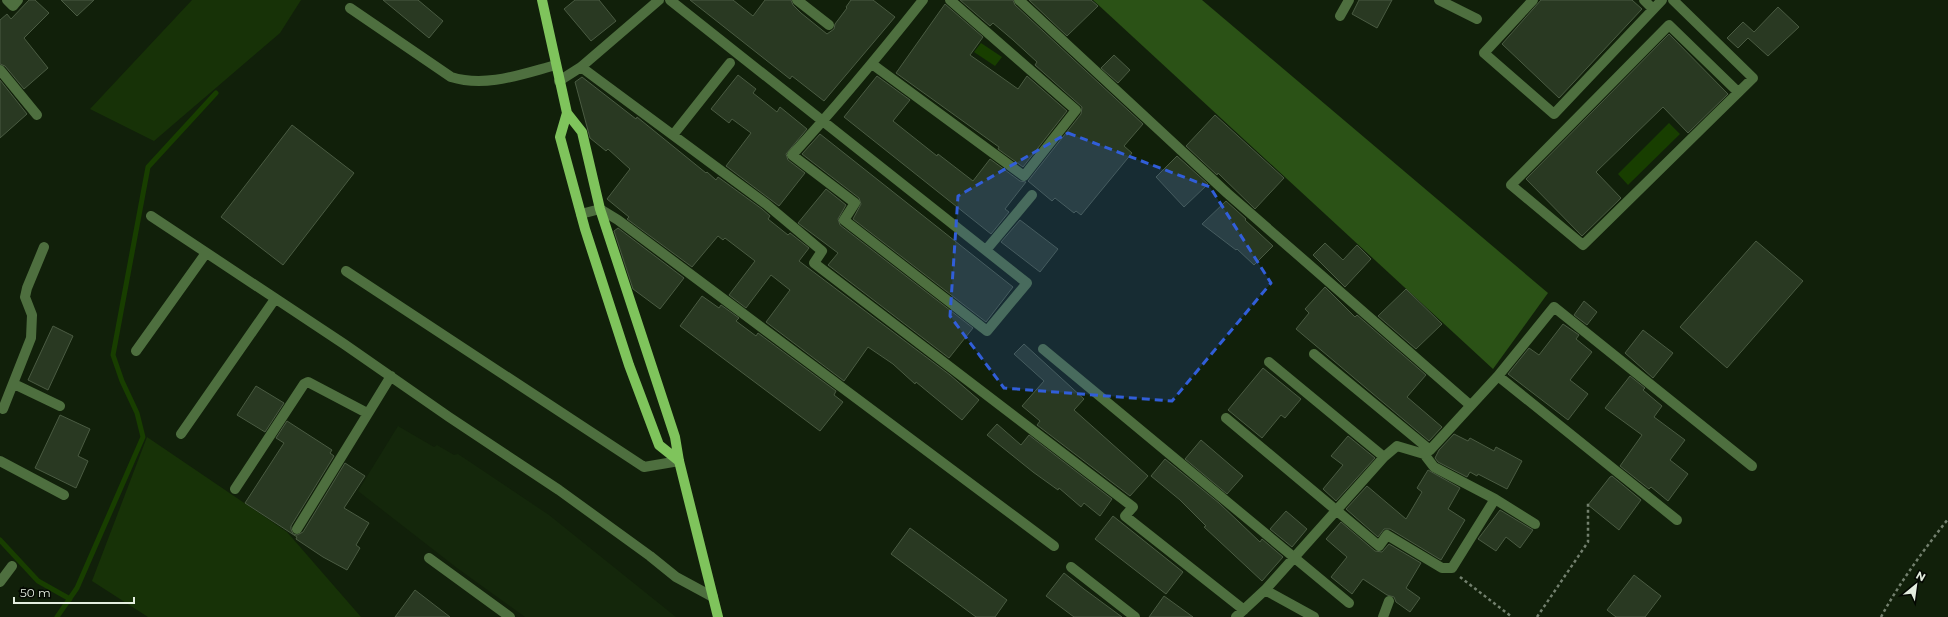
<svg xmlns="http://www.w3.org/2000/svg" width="1948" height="617" font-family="Montserrat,sans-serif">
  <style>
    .built { fill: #14270b }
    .green { fill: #173207 }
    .forest { fill: #2b5216 }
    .water { fill: #183e00 }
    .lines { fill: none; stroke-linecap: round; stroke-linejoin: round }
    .stream { stroke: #183e00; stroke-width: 5 }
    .building { fill: #293922; stroke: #4a5b42 }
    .path { stroke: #73806e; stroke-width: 2.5; stroke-dasharray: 3 3; stroke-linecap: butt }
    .minor { stroke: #4e6f3f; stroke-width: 10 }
    .major { stroke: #7fc45c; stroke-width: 10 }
    .marked { fill: #315ed9; fill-opacity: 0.2; stroke: #315ed9; stroke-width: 3; stroke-dasharray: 8 5; stroke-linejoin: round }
  </style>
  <rect width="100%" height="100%" fill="#11200a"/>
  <path class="built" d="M 398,426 L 434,447 L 437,445 L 454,455 L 458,454 L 549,515 L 676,617 L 525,617 L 457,568 L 358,491 Z"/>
  <path class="green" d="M 192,0 L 301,0 L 280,33 L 154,141 L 90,109 Z
    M 147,437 L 287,532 L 361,617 L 148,617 L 92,581 Z"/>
  <path class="forest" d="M 1093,0 L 1202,0 L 1548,293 L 1493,369 Z"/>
  <path class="water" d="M 981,43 L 1002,57 L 995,66 L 974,52 Z
    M 1669,123 L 1680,134 L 1628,185 L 1618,174 Z"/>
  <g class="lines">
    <path class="stream" d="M 0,540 L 38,581 L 70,599
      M 57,617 L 77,588 L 143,437 L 137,413 L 122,381 L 113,355 L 148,167 L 216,93"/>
  </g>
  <path class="building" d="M 29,0 L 35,0 L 49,13 L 24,38 L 48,68 L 24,89 L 5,66 L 0,64 L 0,20 L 7,14 L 11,19 Z
    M 61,0 L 94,0 L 77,16 Z
    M 383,0 L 418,0 L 443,21 L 429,38 Z
    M 575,0 L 599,0 L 616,21 L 591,41 L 564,9 Z
    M 690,0 L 733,0 L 753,16 L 765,0 L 791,0 L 793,5 L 801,13 L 827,34 L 834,29 L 835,24 L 847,8 L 846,7 L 851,0 L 873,0 L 895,17 L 824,101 L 792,76 L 790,79 Z
    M 960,0 L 1013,0 L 1015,5 L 1143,124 L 1124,146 L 1132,153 L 1081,215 L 1076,211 L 1074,213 L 1055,198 L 1052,201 L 1028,181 L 1081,114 L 1082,107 L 1035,65 L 1037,62 L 1013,40 L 993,23 L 990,26 Z
    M 1029,0 L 1091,0 L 1098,6 L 1067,36 Z
    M 1359,0 L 1392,0 L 1377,28 L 1352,14 Z
    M 1541,0 L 1632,0 L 1642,9 L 1559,98 L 1502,44 Z
    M 945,4 L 983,37 L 970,55 L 1018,89 L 1027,76 L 1067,111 L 1023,167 L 998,149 L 999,147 L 896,73 Z
    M 1778,7 L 1799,27 L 1768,56 L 1748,38 L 1738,48 L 1727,38 L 1743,22 L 1754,32 Z
    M 1669,34 L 1728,94 L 1688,133 L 1663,107 L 1596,172 L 1621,198 L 1582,236 L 1526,179 Z
    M 1114,55 L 1130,70 L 1118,83 L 1101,68 Z
    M 738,75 L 756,89 L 753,93 L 777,112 L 780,107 L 807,129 L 786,154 L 788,160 L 805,173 L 779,206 L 726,166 L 751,133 L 732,119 L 729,123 L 711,109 Z
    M 877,76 L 910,100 L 893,121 L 937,156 L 938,154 L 973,181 L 990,159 L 1020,181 L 1026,182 L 1005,209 L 1009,212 L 991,234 L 844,117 Z
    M 582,77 L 636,119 L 637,117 L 706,173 L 707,172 L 716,180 L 718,177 L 762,209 L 770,216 L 768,219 L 788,235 L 790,233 L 809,248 L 799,261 L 950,375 L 979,400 L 962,420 L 916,382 L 915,384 L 893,364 L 868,347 L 844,381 L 766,322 L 790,290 L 771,275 L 746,308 L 729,295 L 755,261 L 725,238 L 723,240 L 718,236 L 692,267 L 627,219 L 629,217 L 607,199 L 630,169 L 608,149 L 606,151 L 590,138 L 575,82 Z
    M 0,80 L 27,114 L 0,138 Z
    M 1215,115 L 1284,178 L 1255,209 L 1218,173 L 1217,175 L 1186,146 Z
    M 292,125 L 354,173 L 283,265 L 221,217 Z
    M 820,134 L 1013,287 L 986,322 L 853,219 L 861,204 L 859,198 L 802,154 Z
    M 1177,156 L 1208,184 L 1184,207 L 1156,177 Z
    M 826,189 L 846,205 L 838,219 L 840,225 L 973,328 L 949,358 L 828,265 L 838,253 L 798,223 Z
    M 1226,201 L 1246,219 L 1245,220 L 1273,246 L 1254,265 L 1237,249 L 1236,250 L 1202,224 Z
    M 1020,220 L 1058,249 L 1040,272 L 1001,242 Z
    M 618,228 L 684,278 L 660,309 L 633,289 L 614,231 Z
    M 1756,241 L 1803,281 L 1727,368 L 1680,327 Z
    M 1325,243 L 1343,260 L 1357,245 L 1371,259 L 1345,287 L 1313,255 Z
    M 1325,287 L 1355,317 L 1357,315 L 1426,375 L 1407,397 L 1442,427 L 1429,441 L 1296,329 L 1309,313 L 1305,309 Z
    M 1406,289 L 1442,324 L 1416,349 L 1378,316 Z
    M 702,296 L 719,308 L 721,305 L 739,318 L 736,321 L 756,336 L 758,333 L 836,391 L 834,395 L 843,402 L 820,431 L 680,326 Z
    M 1584,301 L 1597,312 L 1587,325 L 1574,315 Z
    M 1563,324 L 1579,335 L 1576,339 L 1592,352 L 1570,380 L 1588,394 L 1568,420 L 1508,374 L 1529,348 L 1539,355 Z
    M 53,326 L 73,336 L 48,390 L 28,380 Z
    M 1643,330 L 1673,353 L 1653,378 L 1625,353 Z
    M 1024,344 L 1084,399 L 1074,410 L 1148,476 L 1130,496 L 1037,425 L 1040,421 L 1022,406 L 1044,381 L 1014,354 Z
    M 1263,368 L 1301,399 L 1285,418 L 1281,415 L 1262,438 L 1228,410 Z
    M 1630,376 L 1645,388 L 1643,390 L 1662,406 L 1654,417 L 1685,440 L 1670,460 L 1688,474 L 1668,501 L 1651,487 L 1649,489 L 1620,466 L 1642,435 L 1605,408 Z
    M 256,386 L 284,403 L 265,432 L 237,415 Z
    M 60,415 L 90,429 L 78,456 L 88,461 L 76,488 L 35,468 Z
    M 287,421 L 332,450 L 330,453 L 334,456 L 291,526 L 291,529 L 293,534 L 297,535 L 303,532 L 345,463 L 365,476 L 344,508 L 369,523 L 356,545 L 360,548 L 347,570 L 323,557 L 296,539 L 297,537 L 245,503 L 284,443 L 276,438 Z
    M 997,424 L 1021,445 L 1029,435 L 1112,499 L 1100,516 L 1084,503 L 1081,507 L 1059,488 L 1058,490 L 1033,472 L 987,435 Z
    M 1454,434 L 1468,441 L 1470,438 L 1494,451 L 1496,447 L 1522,461 L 1507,489 L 1478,474 L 1477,476 L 1470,472 L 1467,477 L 1438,462 L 1435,458 L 1439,450 Z
    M 1348,436 L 1375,458 L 1336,501 L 1323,489 L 1343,465 L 1331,456 Z
    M 1201,440 L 1243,476 L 1227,494 L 1185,459 Z
    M 1165,459 L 1219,503 L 1260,542 L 1262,539 L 1283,557 L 1262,581 L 1204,527 L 1206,526 L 1180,500 L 1151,476 Z
    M 1428,470 L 1460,488 L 1448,509 L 1465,520 L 1441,560 L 1390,529 L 1384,529 L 1378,537 L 1346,509 L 1367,486 L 1406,519 L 1422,492 L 1417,488 Z
    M 1612,476 L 1641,500 L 1619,530 L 1588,505 L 1610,477 Z
    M 1500,510 L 1533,530 L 1520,548 L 1506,537 L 1496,551 L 1478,539 Z
    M 1286,511 L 1307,529 L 1292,547 L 1270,529 Z
    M 1113,516 L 1183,572 L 1166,594 L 1095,539 Z
    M 1341,522 L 1375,551 L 1382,552 L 1389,544 L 1421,563 L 1406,588 L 1420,598 L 1410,612 L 1396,602 L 1394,597 L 1387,595 L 1363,579 L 1352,594 L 1331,577 L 1347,557 L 1326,539 Z
    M 910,528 L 1007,600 L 995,617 L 976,617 L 891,554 Z
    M 1064,573 L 1084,589 L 1122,617 L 1074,617 L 1046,596 Z
    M 1634,575 L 1661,596 L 1645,617 L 1616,617 L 1607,610 Z
    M 415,590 L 450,617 L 395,617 Z
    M 1164,596 L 1193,617 L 1149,617 Z"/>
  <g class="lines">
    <path class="path" d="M 1460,577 L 1512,617
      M 1537,617 L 1588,542 L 1588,502
      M 1881,617 C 1900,582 1923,551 1948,519"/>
    <path class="minor" d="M 7,0 L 13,6 L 18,0
      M 670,0 L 1027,283 L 987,331 L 844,220 L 855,203 L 792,155 C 838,105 881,53 923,0
      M 797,0 L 829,25
      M 1019,0 L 1227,193 L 1470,405
      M 1439,0 L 1477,19
      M 1533,0 L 1484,53 L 1554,114 L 1662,0
      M 1644,0 L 1653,9
      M 1673,0 L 1753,78 L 1583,245 L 1511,185 L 1669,25 L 1738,92
      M 350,8 L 451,77 C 486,88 522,74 556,65
      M 1340,16 L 1349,0
      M 872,64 L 1024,176 L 1076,110 L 950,0
      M 581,67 L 766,204 L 822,251 L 814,263 L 1133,507 L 1125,516 L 1244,610
      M 0,70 L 37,115
      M 559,81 L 581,67 L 659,0
      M 673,135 L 730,63
      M 581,214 L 600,209 L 618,220 L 1054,546
      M 151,216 L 344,344 L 449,417 L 559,490 L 650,556 L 676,577 L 713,597
      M 986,250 L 1032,195
      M 346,271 L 644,467 L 679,461
      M 1043,349 L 1349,603
      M 136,351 L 206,253
      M 1314,354 L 1430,450
      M 1269,362 L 1384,457
      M 1498,376 L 1677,520
      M 14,384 L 60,406
      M 3,409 L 31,338 L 32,315 L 25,297 L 27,288 L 44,247
      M 1226,418 L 1379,546 L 1387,535 L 1442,568 L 1452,568 L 1495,499
      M 181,434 L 275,299
      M 1424,454 L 1430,450 L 1498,376 L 1554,307 L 1752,466
      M 0,461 L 64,495
      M 235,489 L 304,384 L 308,382 L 367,413
      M 297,529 L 391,376
      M 429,558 L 510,617
      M 1071,567 L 1135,617
      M 0,582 L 12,566
      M 1265,590 L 1314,617
      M 1236,617 L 1265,590 L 1384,457 L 1397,446 L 1424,454 L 1434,467 L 1495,499 L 1535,524
      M 1383,617 L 1389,601"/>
    <path class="major" d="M 542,0 L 567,113 L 582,132 L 600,209 L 675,437 L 679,461 L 718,617
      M 567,113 L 560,137 L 585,229 L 629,365 L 659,445 L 679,461"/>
  </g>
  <path class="marked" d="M 1068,133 L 1210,187 L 1271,283 L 1172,401 L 1004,388 L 950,316 L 958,196 Z"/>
  <g transform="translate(1916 585) rotate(29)" stroke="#040802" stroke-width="3" paint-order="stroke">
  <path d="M0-3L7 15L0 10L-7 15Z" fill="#e3eddf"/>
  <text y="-6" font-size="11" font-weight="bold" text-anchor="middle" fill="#e3eddf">N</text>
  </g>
  <path d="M14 597v6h120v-6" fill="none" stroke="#e3eddf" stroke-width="2"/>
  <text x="20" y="597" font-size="12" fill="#e3eddf" stroke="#040802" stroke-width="3" paint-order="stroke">50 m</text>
</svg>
